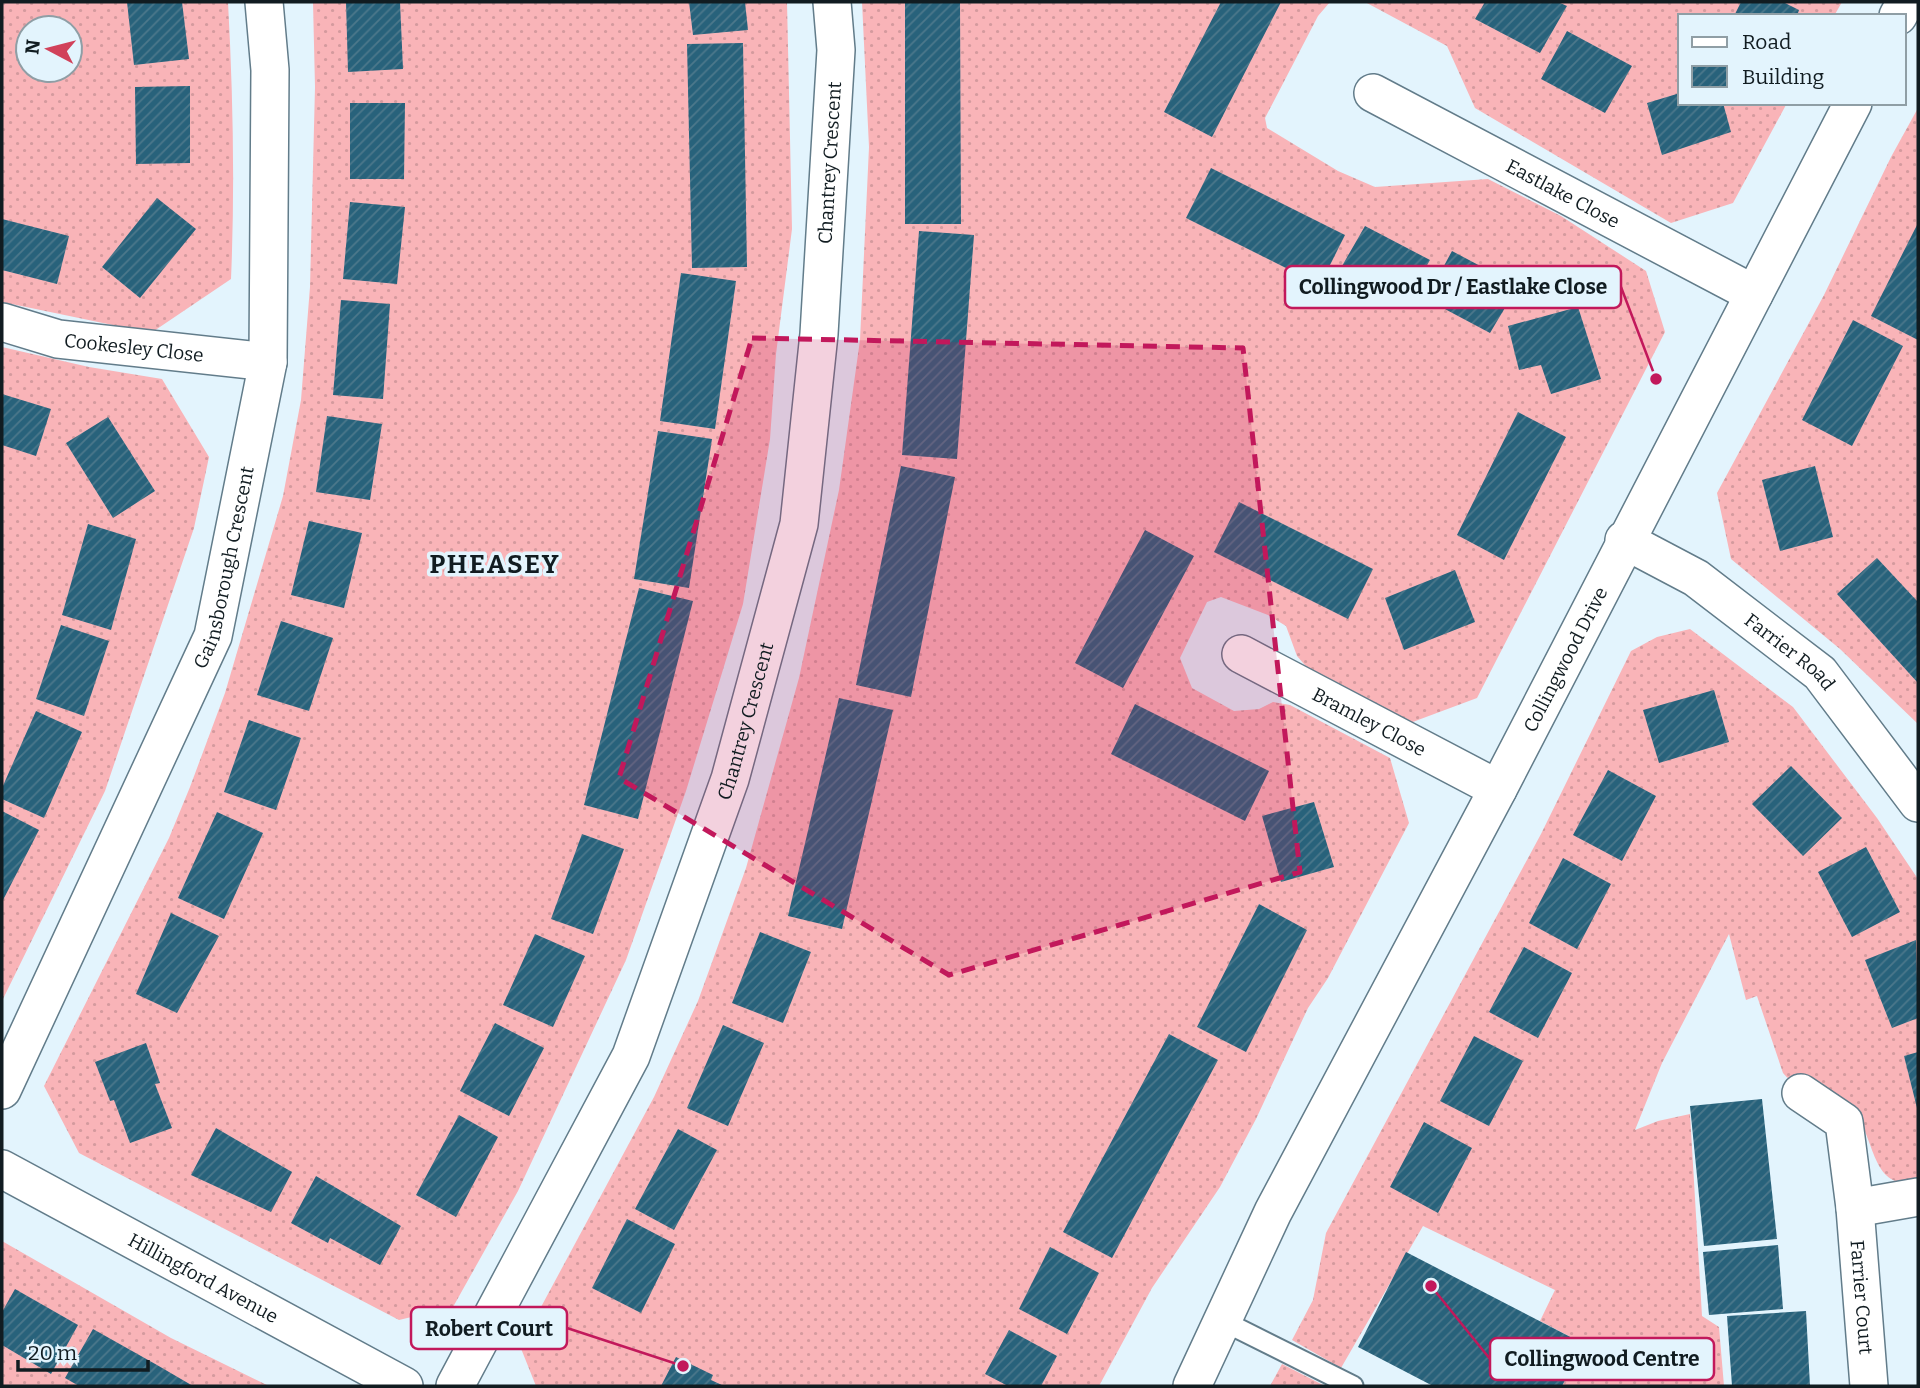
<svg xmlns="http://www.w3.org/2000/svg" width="1920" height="1388" font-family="Bitter,serif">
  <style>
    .grass { fill: url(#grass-dots); fill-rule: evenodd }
    .building { fill: url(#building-hatch) }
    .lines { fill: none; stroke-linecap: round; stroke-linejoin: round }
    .lane-casing { stroke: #627c8a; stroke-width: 23 }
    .street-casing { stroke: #627c8a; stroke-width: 40 }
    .lane { stroke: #fff; stroke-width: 19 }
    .street { stroke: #fff; stroke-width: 37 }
    .marked { fill: #c2185b; fill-opacity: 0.2; stroke: #c2185b; stroke-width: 5; stroke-dasharray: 14 9; stroke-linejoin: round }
    .labels { text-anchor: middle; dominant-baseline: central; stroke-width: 7; stroke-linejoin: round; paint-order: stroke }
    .street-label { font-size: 19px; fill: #111c21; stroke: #e3f4fd }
    .district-label { font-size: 26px; font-weight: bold; letter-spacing: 2px; fill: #111c21; stroke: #e3f4fd }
    .leader { fill: none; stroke: #c2185b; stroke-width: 2.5 }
    .callout-dot { fill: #c2185b; stroke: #e3f4fd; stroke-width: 2.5 }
    .callout { fill: #e3f4fd; stroke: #c2185b; stroke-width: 2.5 }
    .callout-label { font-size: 21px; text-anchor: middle; font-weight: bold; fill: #111c21 }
  </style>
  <defs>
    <pattern id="grass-dots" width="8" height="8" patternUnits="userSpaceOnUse" patternTransform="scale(1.75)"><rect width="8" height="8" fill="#f9b4b8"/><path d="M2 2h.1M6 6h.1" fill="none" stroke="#d49a9e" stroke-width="1.8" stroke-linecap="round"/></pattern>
    <pattern id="building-hatch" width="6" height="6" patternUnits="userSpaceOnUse" patternTransform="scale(1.75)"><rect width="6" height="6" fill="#28627b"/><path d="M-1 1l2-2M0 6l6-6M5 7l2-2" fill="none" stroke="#4c788b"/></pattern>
  </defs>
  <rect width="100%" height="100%" fill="#e3f4fd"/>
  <path class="grass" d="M 2,2 L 228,2 C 233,95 235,186 231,279 L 151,333 L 2,302 ZM 28,28 L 70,28 L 70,70 L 28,70 Z
    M 313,2 L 787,2 L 792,229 L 776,354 L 770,439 L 743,604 L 686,791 L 626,960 L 518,1191 L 453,1307 L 399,1320 L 79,1153 L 44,1086 L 169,838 L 190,787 L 225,693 L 283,496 L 301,400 L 310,287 L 315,87 Z
    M 862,2 L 1330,2 L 1318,16 L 1265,118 L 1267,128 L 1338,171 L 1375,187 L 1488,179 L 1561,216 L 1646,271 L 1665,332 L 1477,698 L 1410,723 L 1310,671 L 1297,656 L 1286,626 L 1268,615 L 1221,597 L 1207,602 L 1180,658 L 1192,688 L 1234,711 L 1259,709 L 1273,702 L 1290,705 L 1390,758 L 1409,823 L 1328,978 L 1308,1008 L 1256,1119 L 1220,1187 L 1152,1288 L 1099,1386 L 536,1386 L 520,1346 L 654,1097 L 698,1001 L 746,868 L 799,678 L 839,490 L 860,340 L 869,147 Z
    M 1365,2 L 1842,2 L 1834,16 L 1680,16 L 1680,103 L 1787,103 L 1733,203 L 1671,223 L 1475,108 L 1447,46 Z
    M 1918,108 L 1918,724 L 1840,649 L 1731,559 L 1717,493 L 1824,295 L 1891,157 Z
    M 2,347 L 89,367 L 162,379 L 209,457 L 194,528 L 105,791 L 2,1001 Z
    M 1690,629 L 1793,707 L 1877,818 L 1918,879 L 1918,1182 C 1870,1191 1877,1140 1853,1110 C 1830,1080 1800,1095 1783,1073 L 1757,996 L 1746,1000 L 1729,934 L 1662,1063 L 1635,1130 L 1658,1121 L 1690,1114 L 1702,1316 L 1719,1327 L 1724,1386 L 1562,1386 L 1584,1344 L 1540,1321 L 1555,1290 L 1423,1226 L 1341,1368 L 1292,1340 L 1313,1300 L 1326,1233 L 1541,834 L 1631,651 L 1657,637 Z
    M 2,1241 L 171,1338 L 269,1386 L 2,1386 Z
    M 1282,1364 L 1325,1386 L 1270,1386 Z"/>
  <path class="building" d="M 127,2 L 182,2 L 189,59 L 134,65 Z
    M 346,2 L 400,2 L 403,69 L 348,72 Z
    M 689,2 L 745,2 L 748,30 L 693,35 Z
    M 905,2 L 960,2 L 961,224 L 905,224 Z
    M 1221,2 L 1281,2 L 1212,137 L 1164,112 Z
    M 1485,2 L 1558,2 L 1567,6 L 1540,53 L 1475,19 Z
    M 1741,2 L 1783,2 L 1799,10 L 1797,16 L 1734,16 Z
    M 1567,31 L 1632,66 L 1605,113 L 1541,79 Z
    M 743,43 L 747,267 L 692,268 L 687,44 Z
    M 190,86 L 190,163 L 136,164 L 135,87 Z
    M 1680,93 L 1680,103 L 1723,103 L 1731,132 L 1662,155 L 1647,103 Z
    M 350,103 L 405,103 L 404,179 L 350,179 Z
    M 1211,168 L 1345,235 L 1320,285 L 1186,218 Z
    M 157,198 L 196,229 L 140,298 L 102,267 Z
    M 350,202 L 405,207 L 397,284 L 343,279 Z
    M 2,219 L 69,236 L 57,284 L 2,270 Z
    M 1918,223 L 1918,340 L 1871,316 Z
    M 1365,226 L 1430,260 L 1403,307 L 1338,273 Z
    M 919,231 L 974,235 L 957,459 L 902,455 Z
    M 1452,251 L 1518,286 L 1490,333 L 1426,299 Z
    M 681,273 L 736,281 L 715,429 L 660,421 Z
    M 341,300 L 390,304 L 383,399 L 333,395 Z
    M 1578,307 L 1601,379 L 1551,394 L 1541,365 L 1519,370 L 1508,326 Z
    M 1853,320 L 1903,346 L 1852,446 L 1802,420 Z
    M 2,394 L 51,409 L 36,456 L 2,445 Z
    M 1518,412 L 1566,437 L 1504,560 L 1457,535 Z
    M 327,416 L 382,424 L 370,500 L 316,492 Z
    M 108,417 L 155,491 L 113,518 L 66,443 Z
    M 658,431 L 712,439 L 689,588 L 634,579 Z
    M 901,466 L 955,477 L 911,697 L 856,685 Z
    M 1815,466 L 1833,537 L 1780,551 L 1762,480 Z
    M 1239,502 L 1373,569 L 1348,619 L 1214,552 Z
    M 309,521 L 362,533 L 344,608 L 291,595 Z
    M 88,524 L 136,539 L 111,630 L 62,615 Z
    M 1145,530 L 1194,556 L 1123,688 L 1075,663 Z
    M 1877,558 L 1918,602 L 1918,683 L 1837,594 Z
    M 1455,570 L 1475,622 L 1404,650 L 1385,598 Z
    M 639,588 L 693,601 L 638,819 L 584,805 Z
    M 281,621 L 333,638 L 309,711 L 257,695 Z
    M 61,625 L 109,641 L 84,716 L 36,699 Z
    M 1714,690 L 1729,742 L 1659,763 L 1643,710 Z
    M 839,698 L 893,710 L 842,929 L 788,916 Z
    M 1135,704 L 1269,771 L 1245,821 L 1111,754 Z
    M 36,711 L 82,732 L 44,818 L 2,799 L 2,788 Z
    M 249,720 L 301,738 L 276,810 L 224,792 Z
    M 1791,766 L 1842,818 L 1803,856 L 1752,804 Z
    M 1608,770 L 1656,796 L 1622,861 L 1573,835 Z
    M 1314,802 L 1334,867 L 1281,882 L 1262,816 Z
    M 2,811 L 39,830 L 2,902 Z
    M 217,812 L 263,833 L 224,919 L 178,898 Z
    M 582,834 L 624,849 L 593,934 L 551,919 Z
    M 1866,847 L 1900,912 L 1852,937 L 1818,872 Z
    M 1563,858 L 1611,884 L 1577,949 L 1529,923 Z
    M 1259,904 L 1307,930 L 1246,1052 L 1197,1027 Z
    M 171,913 L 219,936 L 177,1013 L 136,994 Z
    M 760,932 L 811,952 L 783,1023 L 732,1003 Z
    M 535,934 L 585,956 L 553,1027 L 503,1005 Z
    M 1916,940 L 1918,1018 L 1892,1028 L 1865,960 Z
    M 1524,947 L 1572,973 L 1538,1038 L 1489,1012 Z
    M 495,1023 L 544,1048 L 509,1116 L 460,1091 Z
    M 723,1025 L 764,1043 L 728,1126 L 687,1108 Z
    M 1169,1034 L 1218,1060 L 1112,1258 L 1063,1232 Z
    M 1474,1036 L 1523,1061 L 1489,1126 L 1440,1101 Z
    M 146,1043 L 160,1083 L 155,1084 L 172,1128 L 130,1143 L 114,1100 L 110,1101 L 95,1062 Z
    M 1918,1052 L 1918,1108 L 1917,1108 L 1904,1056 Z
    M 1762,1099 L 1777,1239 L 1704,1246 L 1690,1106 Z
    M 459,1115 L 498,1137 L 456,1217 L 416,1195 Z
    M 1424,1122 L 1472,1148 L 1438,1213 L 1390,1187 Z
    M 216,1128 L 292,1172 L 271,1212 L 191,1175 Z
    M 678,1129 L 717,1150 L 674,1230 L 635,1209 Z
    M 316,1176 L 401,1226 L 380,1265 L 330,1238 L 328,1243 L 291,1223 Z
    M 627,1219 L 675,1244 L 641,1313 L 592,1288 Z
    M 1778,1245 L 1783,1309 L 1709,1315 L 1703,1252 Z
    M 1050,1247 L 1099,1273 L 1067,1334 L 1019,1309 Z
    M 1406,1252 L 1584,1344 L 1562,1386 L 1433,1386 L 1358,1347 Z
    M 15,1289 L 78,1325 L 51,1374 L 2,1345 L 2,1312 Z
    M 1806,1311 L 1810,1386 L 1732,1386 L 1727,1316 Z
    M 93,1329 L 157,1365 L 193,1386 L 79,1386 L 65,1378 Z
    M 1009,1330 L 1057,1356 L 1041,1386 L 1008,1386 L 985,1374 Z
    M 676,1357 L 713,1375 L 711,1380 L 724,1386 L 661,1386 Z"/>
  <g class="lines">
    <defs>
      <path id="lane" d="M 1223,1321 L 1353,1386"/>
      <g id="street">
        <path d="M 1898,16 L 1906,2"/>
        <path id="s1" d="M 1373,93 L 1754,294"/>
        <path id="s2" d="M 2,322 L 58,339 L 268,362"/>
        <path id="s3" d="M 1624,540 L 1696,578 L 1820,673 L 1918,803"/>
        <path id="s4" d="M 1241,654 L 1498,789"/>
        <path id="s5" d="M 2,1090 L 213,636 L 268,362 L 270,70 L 264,2"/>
        <path id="s6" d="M 1801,1093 L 1844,1122 L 1855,1208 L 1869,1386"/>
        <path id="s7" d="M 2,1169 L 404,1386"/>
        <path d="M 1855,1208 L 1918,1197"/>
        <path id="s8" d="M 455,1386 L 631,1056 L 730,779 L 799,524 L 819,334 L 836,50 L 832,2"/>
        <path id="s9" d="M 1192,1386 L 1273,1212 L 1498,789 L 1853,103"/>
      </g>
    </defs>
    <use href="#lane" class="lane-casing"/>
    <use href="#street" class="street-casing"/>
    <use href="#lane" class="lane"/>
    <use href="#street" class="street"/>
  </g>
  <path class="marked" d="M 752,338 L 1243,348 L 1300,872 L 949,975 L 619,778 Z"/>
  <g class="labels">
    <g class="street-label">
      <text stroke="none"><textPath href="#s8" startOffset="1295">Chantrey Crescent</textPath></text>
      <text stroke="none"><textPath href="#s1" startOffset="215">Eastlake Close</textPath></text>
      <text stroke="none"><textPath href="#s2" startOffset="135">Cookesley Close</textPath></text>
      <text stroke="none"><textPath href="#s5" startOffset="570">Gainsborough Crescent</textPath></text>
      <text stroke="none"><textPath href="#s3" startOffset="201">Farrier Road</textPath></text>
      <text stroke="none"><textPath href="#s9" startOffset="817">Collingwood Drive</textPath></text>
      <text stroke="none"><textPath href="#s8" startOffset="728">Chantrey Crescent</textPath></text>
      <text stroke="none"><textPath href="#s4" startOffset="145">Bramley Close</textPath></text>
      <text stroke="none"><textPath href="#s7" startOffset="229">Hillingford Avenue</textPath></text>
      <text stroke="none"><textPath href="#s6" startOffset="228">Farrier Court</textPath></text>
    </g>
    <g class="district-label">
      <text x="495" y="564">PHEASEY</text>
    </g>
  </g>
  <path class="leader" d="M1656 379L1621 287M683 1366L567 1328M1431 1286L1490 1359"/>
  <g class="callout-dot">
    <circle cx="1656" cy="379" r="7"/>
    <circle cx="683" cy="1366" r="7"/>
    <circle cx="1431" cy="1286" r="7"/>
  </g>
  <g class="callout">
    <rect x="1285" y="266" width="336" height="42" rx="7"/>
    <rect x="411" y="1307" width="156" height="42" rx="7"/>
    <rect x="1490" y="1338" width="224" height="42" rx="7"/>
  </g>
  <g class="callout-label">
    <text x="1453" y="294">Collingwood Dr / Eastlake Close</text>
    <text x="489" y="1336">Robert Court</text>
    <text x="1602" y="1366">Collingwood Centre</text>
  </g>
  <rect width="1920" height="1388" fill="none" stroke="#111c21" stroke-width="7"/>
  <rect x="1678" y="14" width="228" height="91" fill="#e3f4fd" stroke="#8f9ea5" stroke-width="2"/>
  <rect x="1692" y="37" width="35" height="10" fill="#ffffff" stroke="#8f9ea5" stroke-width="2"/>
  <text x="1742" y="49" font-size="21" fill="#111c21">Road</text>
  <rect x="1692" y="66" width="35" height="21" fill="url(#building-hatch)" stroke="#8f9ea5" stroke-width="2"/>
  <text x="1742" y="84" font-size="21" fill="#111c21">Building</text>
  <g transform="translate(49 49) rotate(277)"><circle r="33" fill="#e3f4fd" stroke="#8f9ea5" stroke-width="2"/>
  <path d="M0-5L12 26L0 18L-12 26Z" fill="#d1415a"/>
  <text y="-10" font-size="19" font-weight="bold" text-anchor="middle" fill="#111c21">N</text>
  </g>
  <path d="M18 1360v10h130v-10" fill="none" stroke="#111c21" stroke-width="3.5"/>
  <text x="28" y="1360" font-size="21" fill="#111c21" stroke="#e3f4fd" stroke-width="5" paint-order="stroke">20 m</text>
</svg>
